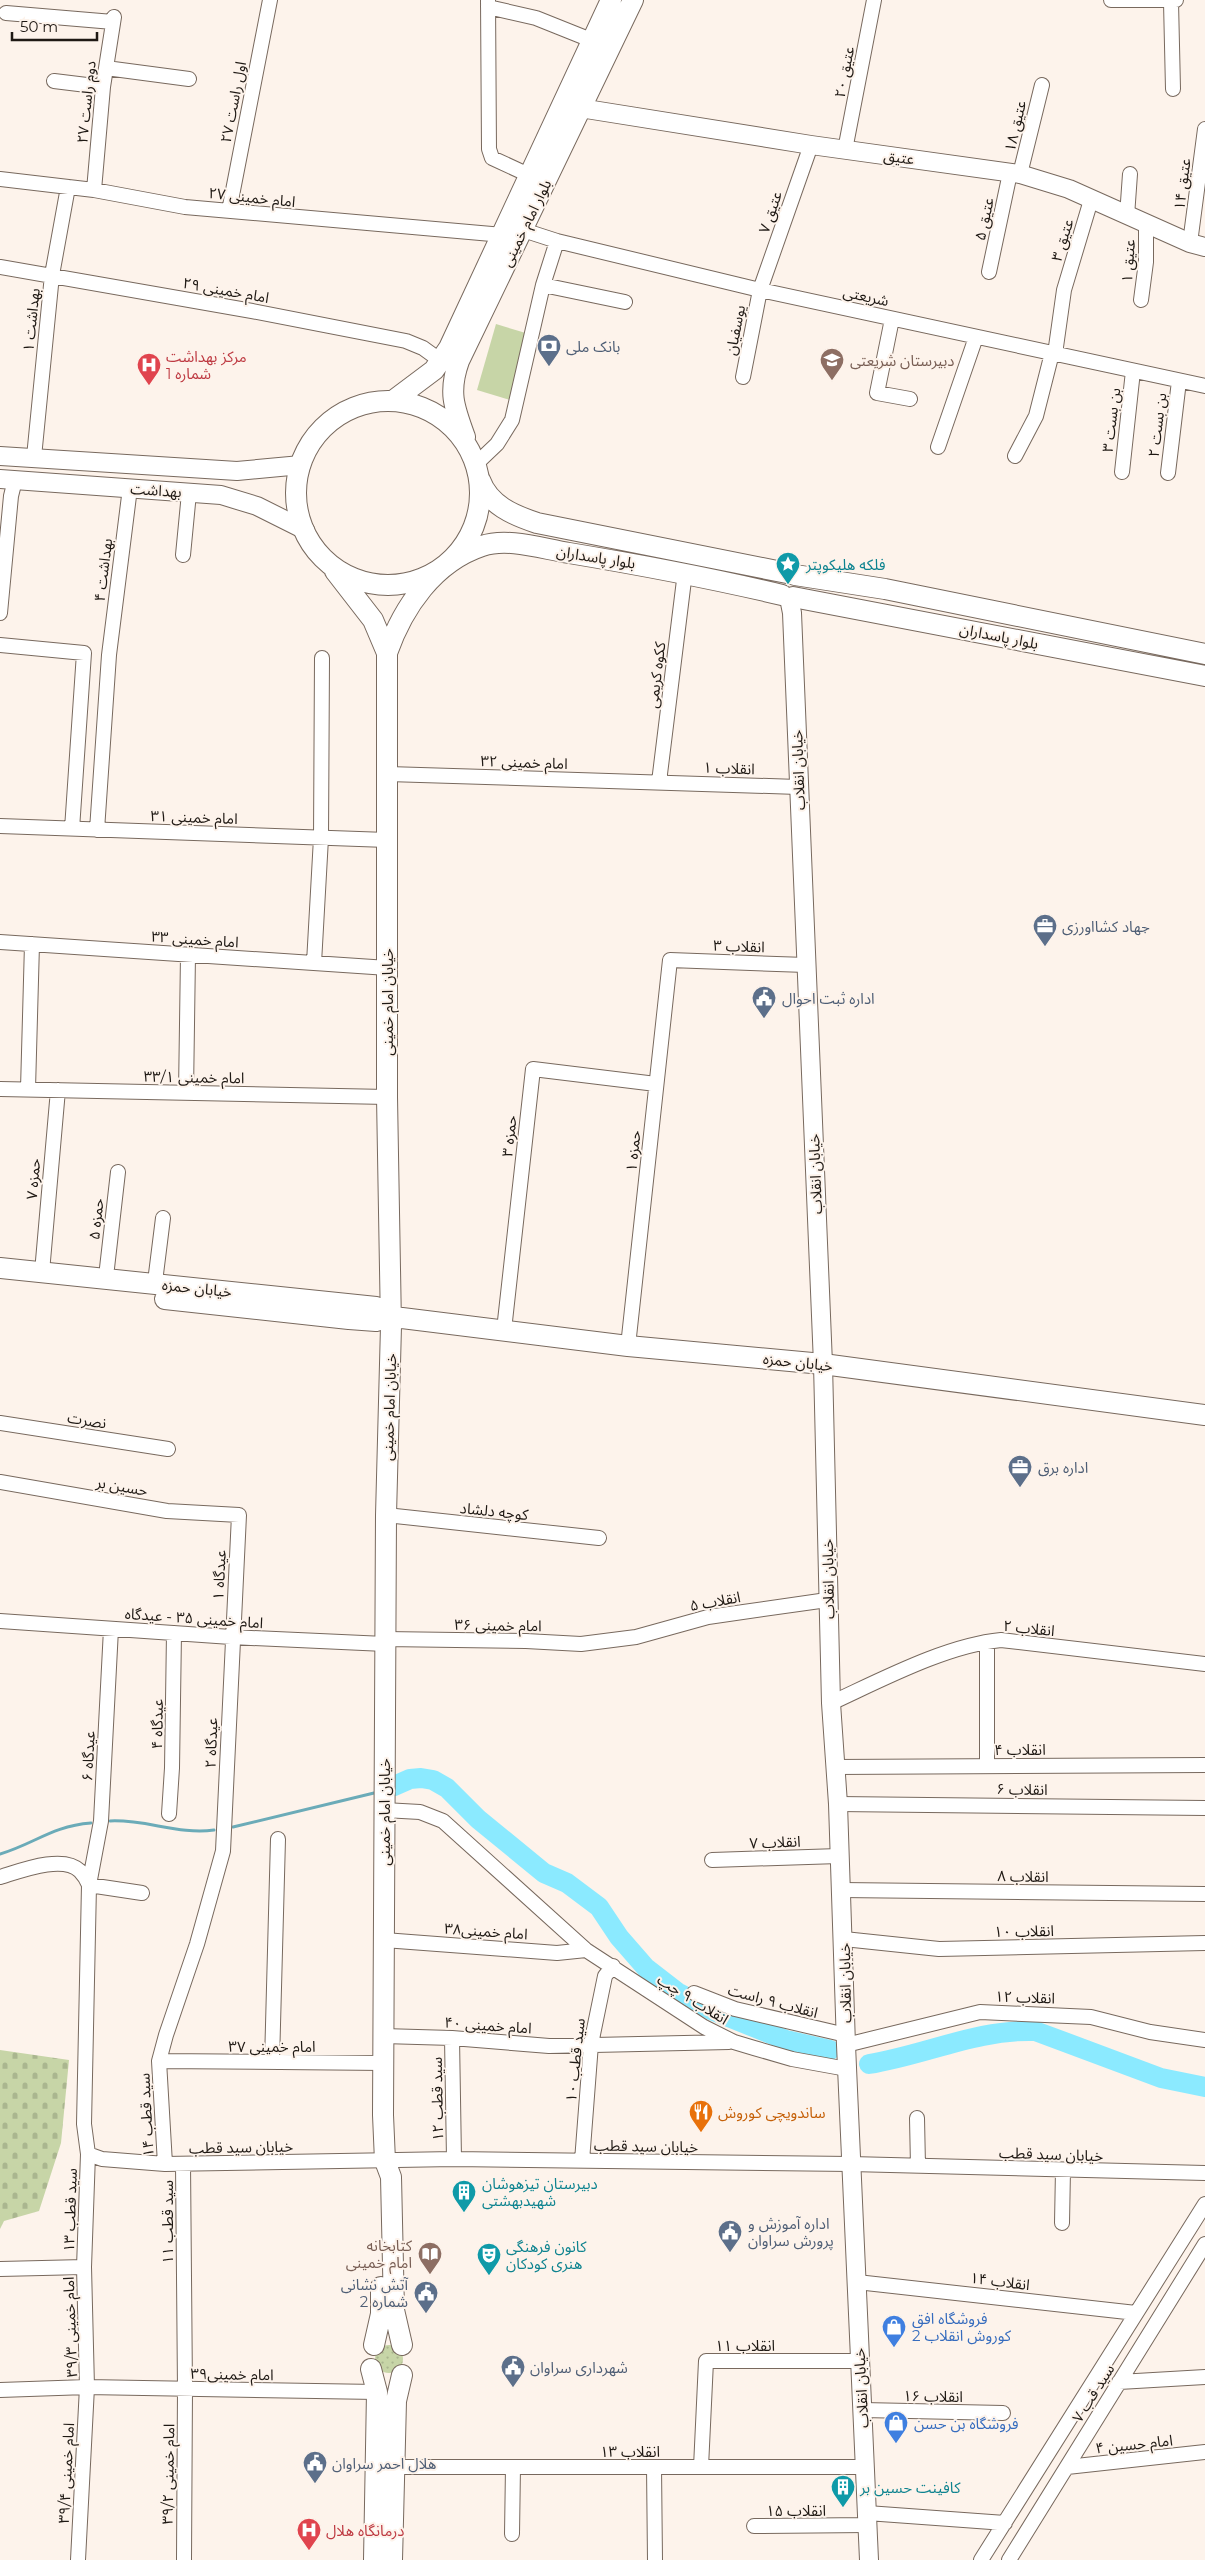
<svg xmlns="http://www.w3.org/2000/svg" width="1205" height="2560" font-family="Montserrat,'Noto Sans Arabic',sans-serif">
  <style>
    .grass { fill: url(#grass-dots) }
    .cemetery { fill: url(#cemetery-stones) }
    .garden { fill: #c7d5a7 }
    .lines { fill: none; stroke-linecap: round; stroke-linejoin: round }
    .stream { stroke: #6babb8; stroke-width: 3 }
    .river { stroke: #8beaff; stroke-width: 20 }
    .minor-casing { stroke: #78695e; stroke-width: 16 }
    .tertiary-casing { stroke: #78695e; stroke-width: 20 }
    .secondary-casing { stroke: #78695e; stroke-width: 22 }
    .minor { stroke: #fff; stroke-width: 14 }
    .tertiary { stroke: #fff; stroke-width: 18 }
    .secondary { stroke: #fff; stroke-width: 20 }
    .labels { text-anchor: middle; dominant-baseline: central; stroke-width: 4; stroke-linejoin: round; paint-order: stroke }
    .street-label { font-size: 15px; fill: #1f1914; stroke: #fdf3eb }
    .service-label { font-size: 15px; fill: #4e5e75; stroke: #fdf3eb; text-anchor: start }
    .health-label { font-size: 15px; fill: #be3a42; stroke: #fdf3eb; text-anchor: start }
    .education-label { font-size: 15px; fill: #785e54; stroke: #fdf3eb; text-anchor: start }
    .culture-label { font-size: 15px; fill: #0d838f; stroke: #fdf3eb; text-anchor: start }
    .food-label { font-size: 15px; fill: #c56008; stroke: #fdf3eb; text-anchor: start }
    .shop-label { font-size: 15px; fill: #366cbe; stroke: #fdf3eb; text-anchor: start }
  </style>
  <defs>
    <pattern id="grass-dots" width="8" height="8" patternUnits="userSpaceOnUse" patternTransform="scale(1.25)"><rect width="8" height="8" fill="#c7d5a7"/><path d="M2 2h.1M6 6h.1" fill="none" stroke="#aab68f" stroke-width="1.8" stroke-linecap="round"/></pattern>
    <pattern id="cemetery-stones" width="16" height="16" patternUnits="userSpaceOnUse" patternTransform="scale(1.25)"><rect width="16" height="16" fill="#c7d5a7"/><path d="M2 7V4a2 2 0 0 1 4 0v3zM10 15v-3a2 2 0 0 1 4 0v3z" fill="#aab68f"/></pattern>
  </defs>
  <rect width="100%" height="100%" fill="#fdf3eb"/>
  <path class="grass" d="M375 2359a14 14 0 1 1 28 0a14 14 0 1 1-28 0Z"/>
  <path class="cemetery" d="M 0,2050 L 69,2060 L 61,2143 L 39,2211 L 4,2221 L 0,2229 Z"/>
  <path class="garden" d="M 496,324 L 529,334 L 510,400 L 477,390 Z"/>
  <g class="lines">
    <path class="stream" d="M 110,1821 C 145,1819 179,1835 214,1830
      M 233,1827 L 374,1793
      M 0,1854 C 34,1844 52,1826 91,1823"/>
    <path class="river" d="M 394,1786 L 410,1779 L 421,1778 L 433,1780 L 447,1788 L 478,1819 L 544,1873 L 567,1883 L 599,1907 L 619,1937 L 646,1968 L 677,1992 L 711,2010 L 786,2040 L 830,2050
      M 869,2064 C 925,2055 978,2029 1035,2031 L 1161,2078 L 1205,2087"/>
    <defs>
      <path id="minor" d="M 488,0 L 489,149 L 492,158 L 531,176
        M 1111,0 L 1176,0
        M 1171,2 L 1173,89
        M 488,7 L 536,18 L 591,40
        M 6,13 L 113,22
        M 106,68 L 189,79
        M 54,81 L 103,87
        M 845,150 L 874,0
        M 1020,174 L 1042,85
        M 0,179 L 94,190 L 185,207 L 503,235
        M 94,190 L 103,87 L 114,17
        M 229,211 L 270,0
        M 1127,216 L 1130,174
        M 523,230 L 557,241 L 760,290 L 1205,386
        M 1190,243 L 1205,129
        M 0,267 L 252,311 L 406,341 L 423,348 L 441,361
        M 989,272 L 1010,173
        M 543,285 L 625,302
        M 1141,300 L 1146,262 L 1146,224
        M 892,319 L 877,393 L 910,399
        M 1055,354 L 1064,290 L 1091,200
        M 743,377 L 760,290 L 811,145
        M 938,447 L 976,337
        M 1015,456 L 1036,416 L 1052,353
        M 34,457 L 52,275 L 68,187
        M 476,464 L 497,444 L 512,420 L 543,285 L 557,241
        M 1122,472 L 1133,371
        M 1168,473 L 1179,381
        M 183,555 L 189,493
        M 0,613 L 11,496 L 15,480
        M 0,645 L 84,653 L 72,829
        M 388,774 L 798,787
        M 659,782 L 685,572
        M 0,826 L 387,840
        M 97,830 L 109,655 L 130,488
        M 0,942 L 388,968
        M 314,963 L 321,838 L 322,658
        M 0,1089 L 387,1097
        M 28,1089 L 32,944
        M 186,1093 L 188,955
        M 107,1268 L 118,1172
        M 42,1272 L 58,1090
        M 156,1274 L 163,1218
        M 504,1330 L 533,1069 L 656,1084
        M 628,1346 L 670,960 L 806,965
        M 0,1423 L 168,1449
        M 0,1482 L 167,1511 L 239,1515 L 223,1851 L 197,1944 L 166,2035 L 159,2061 L 165,2164
        M 386,1515 L 599,1538
        M 0,1621 L 231,1637 L 385,1644
        M 385,1639 L 526,1641 L 581,1644 L 636,1637 L 708,1617 L 827,1600
        M 831,1703 C 881,1680 947,1645 1001,1640 L 1205,1664
        M 987,1765 L 987,1642
        M 835,1767 L 1205,1765
        M 838,1804 L 1205,1808
        M 384,1810 L 420,1812 L 443,1821 L 586,1950 L 704,2027 L 734,2042 L 754,2048 L 792,2059 L 847,2069
        M 169,1814 L 172,1768 L 174,1633
        M 712,1860 L 839,1856
        M 0,1877 C 20,1871 63,1854 80,1871 C 84,1875 87,1880 89,1885 L 142,1893
        M 841,1890 L 1205,1894
        M 844,1939 L 939,1949 L 1205,1943
        M 384,1940 L 557,1953 L 586,1950
        M 694,1993 L 735,2009 L 846,2035
        M 383,2036 L 452,2038 L 549,2046 L 729,2042
        M 452,2038 L 454,2159
        M 846,2045 L 980,2012 L 1091,2017 L 1150,2032 L 1205,2040
        M 159,2061 L 384,2063
        M 272,2062 L 278,1839
        M 917,2118 L 918,2166
        M 88,2154 L 102,2159 L 165,2164 L 454,2159 L 851,2164 L 1205,2173
        M 582,2161 L 591,2044 L 605,1976 L 613,1966
        M 183,2164 L 185,2389 L 184,2560
        M 1062,2223 L 1063,2170
        M 0,2269 L 84,2267
        M 857,2282 L 1136,2313 L 1138,2310
        M 1119,2382 L 1205,2377
        M 0,2390 L 87,2387 L 377,2392
        M 863,2410 L 1003,2413
        M 396,2467 L 865,2467
        M 654,2467 L 655,2560
        M 701,2467 L 706,2361 L 860,2361
        M 1067,2467 L 1205,2452
        M 867,2513 L 1005,2523
        M 754,2526 L 867,2525
        M 512,2534 L 513,2467
        M 78,2560 L 87,2387 L 84,2267 L 88,2154 L 84,2124 L 89,1885 L 101,1821 L 111,1629
        M 981,2560 L 1205,2204
        M 1009,2560 L 1205,2244"/>
      <path id="tertiary" d="M 580,108 L 811,145 L 1020,174 L 1069,189 L 1190,243 L 1205,247
        M 0,456 L 237,471 L 301,465
        M 0,479 L 221,495 L 257,506 L 305,530
        M 789,598 L 792,613 L 823,1364 L 831,1703 L 838,1804 L 846,2045 L 869,2560"/>
      <path id="secondary" d="M 394,400 L 434,370 L 449,348 L 611,0
        M296 493a92 92 0 1 1 184 0a92 92 0 1 1-184 0Z
        M 465,437 C 454,407 448,392 459,361 L 633,0
        M 480,480 C 489,505 513,515 537,523 L 787,573
        M 335,571 L 373,620 L 387,653
        M 795,575 L 885,589 L 1205,654
        M 793,597 L 1205,676
        M 0,1268 L 376,1307 L 391,1316 L 402,1318 L 628,1346 L 823,1364 L 1205,1415
        M 165,1299 L 349,1319 L 376,1321 L 391,1316
        M 374,2345 L 381,2314 L 381,2287
        M 402,2345 L 394,2310 L 391,2177 L 385,2161 L 383,2115 L 386,1515 L 391,1326 L 387,1097 L 387,653 C 403,607 434,562 482,546 C 508,537 543,549 569,553 C 641,565 710,578 782,595
        M 371,2369 L 377,2392 L 374,2560
        M 392,2560 L 396,2401 L 402,2375"/>
    </defs>
    <use href="#minor" class="minor-casing"/>
    <use href="#tertiary" class="tertiary-casing"/>
    <use href="#secondary" class="secondary-casing"/>
    <use href="#minor" class="minor"/>
    <use href="#tertiary" class="tertiary"/>
    <use href="#secondary" class="secondary"/>
  </g>
  <defs>
    <symbol id="bank-pin" viewBox="-11 -11 22 30"><path d="M0 17L-7.5 6A9.5 9.5 0 1 1 7.5 6Z" fill="#5c6f8a" stroke="#fdf3eb"/><path d="M-6-4H6V4H-6ZM0-2.3a2.3 2.3 0 1 0 0 4.6a2.3 2.3 0 1 0 0-4.6Z" fill="#fff"/></symbol>
    <symbol id="school-pin" viewBox="-11 -11 22 30"><path d="M0 17L-7.5 6A9.5 9.5 0 1 1 7.5 6Z" fill="#8d6e63" stroke="#fdf3eb"/><path d="M0-5L7-2L0 1L-7-2ZM-4 1L0 2.5L4 1V4Q0 6-4 4Z" fill="#fff"/></symbol>
    <symbol id="hospital-pin" viewBox="-11 -11 22 30"><path d="M0 17L-7.5 6A9.5 9.5 0 1 1 7.5 6Z" fill="#e0444e" stroke="#fdf3eb"/><path d="M-5-5h3v3.5h4V-5h3V5h-3V1.5h-4V5h-3Z" fill="#fff"/></symbol>
    <symbol id="sight-pin" viewBox="-11 -11 22 30"><path d="M0 17L-7.5 6A9.5 9.5 0 1 1 7.5 6Z" fill="#0f9aa8" stroke="#fdf3eb"/><path d="M0-6L1.8-2.2L6-1.7L2.9 1.2L3.7 5.4L0 3.3L-3.7 5.4L-2.9 1.2L-6-1.7L-1.8-2.2Z" fill="#fff"/></symbol>
    <symbol id="office-pin" viewBox="-11 -11 22 30"><path d="M0 17L-7.5 6A9.5 9.5 0 1 1 7.5 6Z" fill="#5c6f8a" stroke="#fdf3eb"/><path d="M-6-3h4V-5.5h4V-3h4V5H-6ZM-1-4.5V-3h2v-1.5ZM-6 0V1H6V0Z" fill="#fff"/></symbol>
    <symbol id="civic-pin" viewBox="-11 -11 22 30"><path d="M0 17L-7.5 6A9.5 9.5 0 1 1 7.5 6Z" fill="#5c6f8a" stroke="#fdf3eb"/><path d="M-.6-6.5H3V-4.5H.6V-3L4-1V1h2V6H-6V1h2V-1L-.6-3ZM-1.2 2.5V6h2.4V2.5Z" fill="#fff"/></symbol>
    <symbol id="restaurant-pin" viewBox="-11 -11 22 30"><path d="M0 17L-7.5 6A9.5 9.5 0 1 1 7.5 6Z" fill="#e8710a" stroke="#fdf3eb"/><path d="M-5-6h1v4h1v-4h1v4h1v-4h1v5L-1.5 .5V6h-2V.5L-5-1ZM5-6V6H3V1.5H1.5Q1.5-4 5-6Z" fill="#fff"/></symbol>
    <symbol id="building-pin" viewBox="-11 -11 22 30"><path d="M0 17L-7.5 6A9.5 9.5 0 1 1 7.5 6Z" fill="#0f9aa8" stroke="#fdf3eb"/><path d="M-4-6H4V6H1V3H-1V6H-4ZM-2.5-4.3h1.7v1.8h-1.7ZM.8-4.3h1.7v1.8H.8ZM-2.5-1h1.7V.8h-1.7ZM.8-1h1.7V.8H.8Z" fill="#fff"/></symbol>
    <symbol id="library-pin" viewBox="-11 -11 22 30"><path d="M0 17L-7.5 6A9.5 9.5 0 1 1 7.5 6Z" fill="#8d6e63" stroke="#fdf3eb"/><path d="M-6-4Q-3-5.5-.7-3.5V5Q-3 3-6 4ZM6-4Q3-5.5 .7-3.5V5Q3 3 6 4Z" fill="#fff"/></symbol>
    <symbol id="theatre-pin" viewBox="-11 -11 22 30"><path d="M0 17L-7.5 6A9.5 9.5 0 1 1 7.5 6Z" fill="#0f9aa8" stroke="#fdf3eb"/><path d="M-5-5.5Q0-4 5-5.5V0Q5 5 0 6Q-5 5-5 0ZM-3.3-2.5H-1v1.5H-3.3ZM1-2.5H3.3v1.5H1ZM-2.8 1Q0 5.5 2.8 1Z" fill="#fff"/></symbol>
    <symbol id="shop-pin" viewBox="-11 -11 22 30"><path d="M0 17L-7.5 6A9.5 9.5 0 1 1 7.5 6Z" fill="#3f7fe0" stroke="#fdf3eb"/><path d="M-5-2.5h2.3a2.7 3.5 0 0 1 5.4 0H5L5.5 6h-11ZM-1.5-2.5h3a1.5 2.3 0 0 0-3 0Z" fill="#fff"/></symbol>
  </defs>
  <g fill-rule="evenodd">
    <use href="#bank-pin" x="535" y="332" width="28" height="38"/>
    <use href="#school-pin" x="818" y="346" width="28" height="38"/>
    <use href="#hospital-pin" x="135" y="351" width="28" height="38"/>
    <use href="#sight-pin" x="774" y="550" width="28" height="38"/>
    <use href="#office-pin" x="1031" y="912" width="28" height="38"/>
    <use href="#civic-pin" x="750" y="984" width="28" height="38"/>
    <use href="#office-pin" x="1006" y="1453" width="28" height="38"/>
    <use href="#restaurant-pin" x="687" y="2098" width="28" height="38"/>
    <use href="#building-pin" x="450" y="2178" width="28" height="38"/>
    <use href="#civic-pin" x="716" y="2218" width="28" height="38"/>
    <use href="#library-pin" x="416" y="2240" width="28" height="38"/>
    <use href="#theatre-pin" x="475" y="2241" width="28" height="38"/>
    <use href="#civic-pin" x="412" y="2279" width="28" height="38"/>
    <use href="#shop-pin" x="880" y="2313" width="28" height="38"/>
    <use href="#civic-pin" x="499" y="2353" width="28" height="38"/>
    <use href="#shop-pin" x="882" y="2409" width="28" height="38"/>
    <use href="#civic-pin" x="301" y="2449" width="28" height="38"/>
    <use href="#building-pin" x="829" y="2473" width="28" height="38"/>
    <use href="#hospital-pin" x="295" y="2516" width="28" height="38"/>
  </g>
  <g class="labels">
    <g class="street-label">
      <text transform="translate(844 72) rotate(-79)">عتیق ۲۰</text>
      <text transform="translate(86 102) rotate(-84)">۲۷ دوم راست</text>
      <text transform="translate(233 102) rotate(-79)">۲۷ اول راست</text>
      <text transform="translate(1015 126) rotate(-77)">عتیق ۱۸</text>
      <text transform="translate(899 157) rotate(8)">عتیق</text>
      <text transform="translate(1182 184) rotate(-83)">عتیق ۱۴</text>
      <text transform="translate(252 197) rotate(6)">امام خمینی ۲۷</text>
      <text transform="translate(770 212) rotate(-71)">عتیق ۷</text>
      <text transform="translate(984 219) rotate(-78)">عتیق ۵</text>
      <text transform="translate(526 223) rotate(-64)">بلوار امام خمینی</text>
      <text transform="translate(1062 240) rotate(-73)">عتیق ۳</text>
      <text transform="translate(1128 261) rotate(-86)">عتیق ۱</text>
      <text transform="translate(226 290) rotate(10)">امام خمینی ۲۹</text>
      <text transform="translate(866 296) rotate(12)">شریعتی</text>
      <text transform="translate(31 320) rotate(-84)">بهداشت ۱</text>
      <text transform="translate(735 330) rotate(-79)">یوسفیان</text>
      <text transform="translate(1111 420) rotate(-83)">بن بست ۳</text>
      <text transform="translate(1157 425) rotate(-83)">بن بست ۲</text>
      <text transform="translate(156 490) rotate(4)">بهداشت</text>
      <text transform="translate(596 557) rotate(9)">بلوار پاسداران</text>
      <text transform="translate(103 570) rotate(-83)">بهداشت ۴</text>
      <text transform="translate(999 636) rotate(11)">بلوار پاسداران</text>
      <text transform="translate(656 675) rotate(-83)">ککوه کریمی</text>
      <text transform="translate(524 762) rotate(2)">امام خمینی ۳۲</text>
      <text transform="translate(729 768) rotate(2)">انقلاب ۱</text>
      <text transform="translate(798 770) rotate(-92)">خیابان انقلاب</text>
      <text transform="translate(194 817) rotate(2)">امام خمینی ۳۱</text>
      <text transform="translate(195 939) rotate(4)">امام خمینی ۳۳</text>
      <text transform="translate(739 946) rotate(2)">انقلاب ۳</text>
      <text transform="translate(387 1002) rotate(-90)">خیابان امام خمینی</text>
      <text transform="translate(194 1077) rotate(1)">امام خمینی ۳۳/۱</text>
      <text transform="translate(509 1136) rotate(-84)">حمزه ۳</text>
      <text transform="translate(633 1151) rotate(-84)">حمزه ۱</text>
      <text transform="translate(815 1174) rotate(-92)">خیابان انقلاب</text>
      <text transform="translate(33 1179) rotate(-85)">حمزه ۷</text>
      <text transform="translate(96 1219) rotate(-84)">حمزه ۵</text>
      <text transform="translate(197 1288) rotate(6)">خیابان حمزه</text>
      <text transform="translate(798 1362) rotate(6)">خیابان حمزه</text>
      <text transform="translate(389 1407) rotate(-88)">خیابان امام خمینی</text>
      <text transform="translate(87 1420) rotate(9)">نصرت</text>
      <text transform="translate(122 1486) rotate(10)">حسین بر</text>
      <text transform="translate(494 1511) rotate(6)">کوچه دلشاد</text>
      <text transform="translate(219 1575) rotate(-87)">عیدگاه ۱</text>
      <text transform="translate(828 1579) rotate(-91)">خیابان انقلاب</text>
      <text transform="translate(715 1601) rotate(-10)">انقلاب ۵</text>
      <text transform="translate(194 1618) rotate(4)">امام خمینی ۳۵ - عیدگاه</text>
      <text transform="translate(498 1625) rotate(1)">امام خمینی ۳۶</text>
      <text transform="translate(1029 1628) rotate(6)">انقلاب ۲</text>
      <text transform="translate(157 1724) rotate(-89)">عیدگاه ۴</text>
      <text transform="translate(211 1743) rotate(-88)">عیدگاه ۲</text>
      <text x="1020" y="1749">انقلاب ۴</text>
      <text transform="translate(88 1756) rotate(-87)">عیدگاه ۶</text>
      <text transform="translate(1022 1789) rotate(1)">انقلاب ۶</text>
      <text transform="translate(384 1812) rotate(-90)">خیابان امام خمینی</text>
      <text transform="translate(775 1842) rotate(-2)">انقلاب ۷</text>
      <text transform="translate(1023 1876) rotate(1)">انقلاب ۸</text>
      <text transform="translate(486 1931) rotate(4)">امام خمینی۳۸</text>
      <text transform="translate(1024 1931) rotate(-1)">انقلاب ۱۰</text>
      <text transform="translate(845 1983) rotate(-91)">خیابان انقلاب</text>
      <text transform="translate(1025 1997) rotate(2)">انقلاب ۱۲</text>
      <text transform="translate(693 1999) rotate(32)">انقلاب ۹ چپ</text>
      <text transform="translate(773 2001) rotate(15)">انقلاب ۹ راست</text>
      <text transform="translate(488 2025) rotate(4)">امام خمینی ۴۰</text>
      <text x="272" y="2046">امام خمینی ۳۷</text>
      <text transform="translate(575 2060) rotate(-84)">سید قطب ۱۰</text>
      <text transform="translate(437 2099) rotate(-91)">سید قطب ۱۲</text>
      <text transform="translate(146 2115) rotate(-93)">سید قطب ۱۴</text>
      <text transform="translate(646 2146) rotate(1)">خیابان سید قطب</text>
      <text transform="translate(241 2147) rotate(-1)">خیابان سید قطب</text>
      <text transform="translate(1051 2154) rotate(2)">خیابان سید قطب</text>
      <text transform="translate(70 2210) rotate(-88)">سید قطب ۱۳</text>
      <text transform="translate(167 2222) rotate(-90)">سید قطب ۱۱</text>
      <text transform="translate(1000 2281) rotate(7)">انقلاب ۱۴</text>
      <text transform="translate(70 2327) rotate(-92)">امام خمینی ۳۹/۳</text>
      <text x="745" y="2345">انقلاب ۱۱</text>
      <text transform="translate(232 2374) rotate(1)">امام خمینی۳۹</text>
      <text transform="translate(861 2388) rotate(-93)">خیابان انقلاب</text>
      <text transform="translate(1093 2393) rotate(-58)">سید قب ۷</text>
      <text transform="translate(933 2396) rotate(1)">انقلاب ۱۶</text>
      <text transform="translate(1134 2444) rotate(-6)">امام حسین ۴</text>
      <text x="630" y="2451">انقلاب ۱۳</text>
      <text transform="translate(66 2473) rotate(-87)">امام خمینی ۳۹/۴</text>
      <text transform="translate(168 2474) rotate(-89)">امام خمینی ۳۹/۲</text>
      <text x="796" y="2510">انقلاب ۱۵</text>
    </g>
    <g class="service-label">
      <text x="566" y="346">بانک ملی</text>
      <text x="1062" y="926">جهاد کشااورزی</text>
      <text x="782" y="998">اداره ثبت احوال</text>
      <text x="1038" y="1467">اداره برق</text>
      <text x="748" y="2223">اداره آموزش و<tspan x="748" dy="17">پرورش سراوان</tspan></text>
      <text x="408" y="2284" text-anchor="end">آتش نشانی<tspan x="408" dy="17">شماره 2</tspan></text>
      <text x="530" y="2367">شهرداری سراوان</text>
      <text x="332" y="2463">هلال احمر سراوان</text>
    </g>
    <g class="health-label">
      <text x="166" y="356">مرکز بهداشت<tspan x="166" dy="17">شماره 1</tspan></text>
      <text x="326" y="2530">درمانگاه هلال</text>
    </g>
    <g class="education-label">
      <text x="850" y="360">دبیرستان شریعتی</text>
      <text x="412" y="2245" text-anchor="end">کتابخانه<tspan x="412" dy="17">امام خمینی</tspan></text>
    </g>
    <g class="culture-label">
      <text x="806" y="564">فلکه هلیکوپتر</text>
      <text x="482" y="2183">دبیرستان تیزهوشان<tspan x="482" dy="17">شهیدبهشتی</tspan></text>
      <text x="506" y="2246">کانون فرهنگی<tspan x="506" dy="17">هنری کودکان</tspan></text>
      <text x="860" y="2487">کافینت حسین بر</text>
    </g>
    <g class="food-label">
      <text x="718" y="2112">ساندویچی کوروش</text>
    </g>
    <g class="shop-label">
      <text x="912" y="2318">فروشگاه افق<tspan x="912" dy="17">کوروش انقلاب 2</tspan></text>
      <text x="914" y="2423">فروشگاه بن حسن</text>
    </g>
  </g>
  <path d="M12 32v8h85v-8" fill="none" stroke="#1f1914" stroke-width="2.5"/>
  <text x="20" y="32" font-size="15" fill="#1f1914" stroke="#fdf3eb" stroke-width="4" paint-order="stroke">50 m</text>
</svg>
